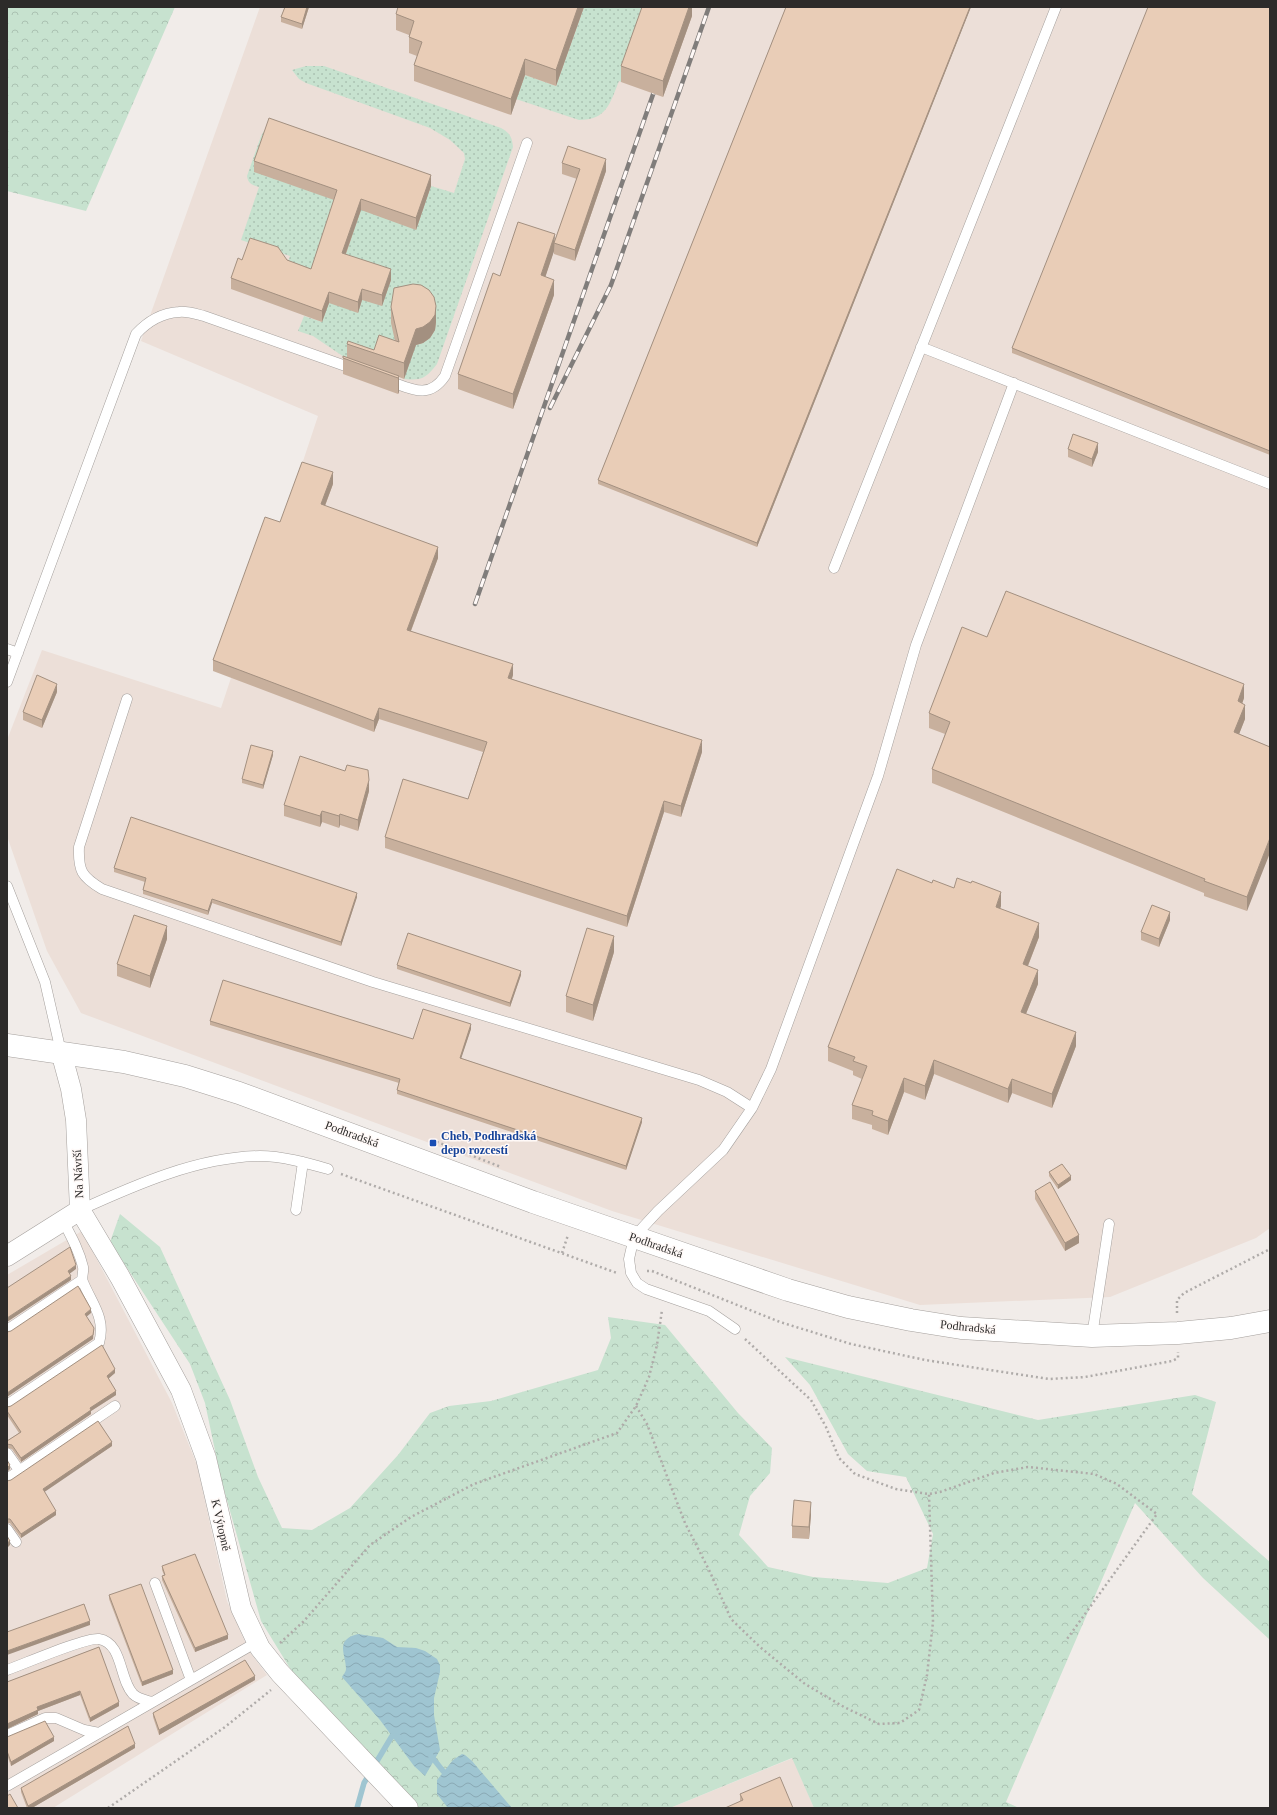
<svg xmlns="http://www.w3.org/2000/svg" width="1277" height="1815" font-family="'Times New Roman',serif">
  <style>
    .built { fill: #ecdfd8 }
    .grass { fill: url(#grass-dots) }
    .forest { fill: url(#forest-crowns) }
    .water { fill: url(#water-waves) }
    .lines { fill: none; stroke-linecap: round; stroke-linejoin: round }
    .stream { stroke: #9fc5d1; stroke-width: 5.5 }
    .lane-casing { stroke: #a5a09d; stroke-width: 11 }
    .street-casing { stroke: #a5a09d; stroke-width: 21 }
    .secondary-casing { stroke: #a5a09d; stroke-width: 23 }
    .path { stroke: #afaba9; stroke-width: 2.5; stroke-dasharray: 2 3; stroke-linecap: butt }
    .lane { stroke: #fff; stroke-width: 10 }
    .street { stroke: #fff; stroke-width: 20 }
    .secondary { stroke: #fff; stroke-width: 22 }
    .rail-casing { stroke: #807d7b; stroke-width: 4.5 }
    .rail { stroke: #fff9f7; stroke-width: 3; stroke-dasharray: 9; stroke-linecap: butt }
    .wall { fill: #c8b09d }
    .shaded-wall { fill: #a39080 }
    .building { fill: #e9cdb7; stroke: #a39080 }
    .transit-dot { fill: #1a4fb4; stroke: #fff9f7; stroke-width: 1.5 }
    .labels { text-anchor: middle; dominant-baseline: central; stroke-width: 3; stroke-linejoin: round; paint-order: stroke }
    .street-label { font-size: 12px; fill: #2d2b2a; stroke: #fff9f7 }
    .transit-label { font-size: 12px; font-weight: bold; fill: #164399; stroke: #fff9f7; text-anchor: start }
  </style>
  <defs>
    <pattern id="grass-dots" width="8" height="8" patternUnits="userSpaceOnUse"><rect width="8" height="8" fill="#c7e2cf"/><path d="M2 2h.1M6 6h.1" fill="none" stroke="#abc2b2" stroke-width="1.8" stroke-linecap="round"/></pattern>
    <pattern id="forest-crowns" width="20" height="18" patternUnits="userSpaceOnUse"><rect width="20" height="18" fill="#c7e2cf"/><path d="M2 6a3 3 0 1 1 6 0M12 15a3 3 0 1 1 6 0" fill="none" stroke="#abc2b2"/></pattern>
    <pattern id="water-waves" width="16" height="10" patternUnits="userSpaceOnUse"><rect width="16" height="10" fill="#9fc5d1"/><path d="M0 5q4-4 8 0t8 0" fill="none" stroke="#89a9b4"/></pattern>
  </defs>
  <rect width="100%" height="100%" fill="#f1ece9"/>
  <path class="built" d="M 260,7 L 1270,7 L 1270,1228 L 1256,1238 L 1110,1297 L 920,1305 L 612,1211 L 81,1013 L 47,951 L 7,836 L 7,740 L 42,650 L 221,708 L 318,416 L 141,341 Z
    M 82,1231 L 172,1403 L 197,1465 L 227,1601 L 249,1651 L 267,1675 L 53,1808 L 7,1808 L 7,1275 Z
    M 793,1758 L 814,1808 L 670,1808 Z"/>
  <path class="grass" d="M 584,7 L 647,7 L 621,82 L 619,81 C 610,103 607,120 579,120 L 516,99 L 525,75 L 556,86 Z
    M 306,66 L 324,66 L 501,128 C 510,133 512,137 513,147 L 437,364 C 426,378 422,381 404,379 L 404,376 L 347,359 L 313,336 L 298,331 L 304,316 L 322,322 L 311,280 L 285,270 L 290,256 L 241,240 L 259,187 C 253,185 248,184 247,176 L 261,136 L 264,131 L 269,129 L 416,229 L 431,186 L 454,193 L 465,159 L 464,153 L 450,140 L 430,128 L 306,83 L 299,79 L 292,70 Z"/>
  <path class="forest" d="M 7,7 L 175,7 L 86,211 L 7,191 Z
    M 120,1214 L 160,1247 L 230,1400 L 258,1477 L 282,1528 L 312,1530 L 350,1508 L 398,1455 L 430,1413 L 449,1406 L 491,1401 L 598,1370 L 611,1338 L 608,1317 L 665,1325 L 738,1413 L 772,1448 L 770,1473 L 750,1496 L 739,1535 L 768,1567 L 813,1577 L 888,1583 L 927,1568 L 933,1534 L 906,1477 L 867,1471 L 848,1454 L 810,1385 L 785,1357 L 1038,1420 L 1195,1395 L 1216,1402 L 1192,1494 L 1270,1562 L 1270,1640 L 1203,1578 L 1135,1503 L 1006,1802 L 1019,1808 L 814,1808 L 792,1758 L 670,1808 L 414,1808 L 291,1670 L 261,1621 L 221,1479 L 205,1403 L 190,1364 L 110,1242 Z"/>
  <path class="water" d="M 358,1634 L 383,1638 L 397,1647 L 416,1648 L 425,1651 L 437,1659 L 440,1665 L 440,1672 L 434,1698 L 434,1715 L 440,1750 L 425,1776 L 414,1766 L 380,1720 L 342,1677 C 343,1675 346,1672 346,1669 C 346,1654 334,1640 358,1634 Z
    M 462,1754 L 465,1755 L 472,1761 L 512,1808 L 448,1808 L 437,1794 L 437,1780 L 453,1760 Z"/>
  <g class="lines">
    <path class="stream" d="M 431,1756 L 443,1771
      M 374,1766 L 392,1736 L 399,1737
      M 357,1808 L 364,1783 L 370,1773"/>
    <defs>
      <path id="lane" d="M 921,347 L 1270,484
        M 386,380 C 410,388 428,401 445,376 L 527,143
        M 834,568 L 1056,7
        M 7,649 L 18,653
        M 7,682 L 136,334 C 147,322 162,313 179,312 C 187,311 196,314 204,316 L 354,369
        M 127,699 L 79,847 C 78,871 82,877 102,889 L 373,982 L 699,1080 L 727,1092 L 752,1108
        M 7,886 L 45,982 L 61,1052
        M 80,1210 C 135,1185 198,1157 260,1156 C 282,1156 307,1163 328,1169
        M 296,1210 L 303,1162
        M 735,1329 L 709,1311 L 646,1289 L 637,1283 L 631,1273 L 629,1259 L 634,1237 L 658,1211 L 723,1150 L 752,1108 L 771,1069 L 878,776 L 916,645 L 1014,383
        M 7,1330 L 82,1280
        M 1092,1336 L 1109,1224
        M 7,1405 L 99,1343 C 106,1318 92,1304 83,1282 C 81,1277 84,1272 83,1267 C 79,1250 71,1236 63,1221
        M 7,1453 L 19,1470
        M 7,1479 L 115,1406
        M 7,1529 L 16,1542
        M 155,1583 L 191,1680
        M 7,1670 C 24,1664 86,1637 99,1639 C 123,1643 119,1679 133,1694 C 138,1699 145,1700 152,1702
        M 7,1735 L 45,1718 L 56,1718 L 84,1730 L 99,1733
        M 7,1786 L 257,1642"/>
      <path id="street" d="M 61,1052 L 71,1089 L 76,1120 L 80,1210 L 120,1277 L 181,1390 L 206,1458 L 241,1608 L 260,1648 L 280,1673 L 408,1808
        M 7,1256 L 80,1210"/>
      <path id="secondary" d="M 7,1045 L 124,1062 L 185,1076 L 239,1093 L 533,1202 L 788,1290 L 848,1307 L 911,1320 L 961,1328 L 1092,1336 L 1178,1333 L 1231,1328 L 1270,1321"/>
    </defs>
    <use href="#lane" class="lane-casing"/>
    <use href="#street" class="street-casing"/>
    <use href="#secondary" class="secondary-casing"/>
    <path class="path" d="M 432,1140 L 501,1167
      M 341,1174 L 617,1273
      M 562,1253 L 568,1235
      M 647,1271 L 652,1271 L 780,1322 L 851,1344 L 925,1360 L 1049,1379 L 1085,1377 L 1172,1361 L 1178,1358 L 1178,1352
      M 1177,1313 L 1177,1300 L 1184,1293 L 1270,1249
      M 745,1339 L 811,1400 L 826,1427 L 839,1458 L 855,1474 L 896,1489 L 929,1494 L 940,1492 L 994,1473 L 1028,1467 L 1094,1474 L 1117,1484 L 1157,1514 L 1067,1639
      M 636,1406 L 647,1424 L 685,1523 L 710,1572 L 731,1619 L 760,1647 L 805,1684 L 844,1707 L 879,1724 L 900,1723 L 919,1710 L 927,1675 L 933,1622 L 929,1494
      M 280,1643 L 304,1621 L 370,1545 L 411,1517 L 474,1484 L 617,1433 L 636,1406 L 649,1377 L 657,1345 L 662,1310
      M 108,1808 L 225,1727 L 271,1690"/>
    <use href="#lane" class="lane"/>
    <use href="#street" class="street"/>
    <use href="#secondary" class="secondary"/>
    <defs>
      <path id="rail" d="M 550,408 L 611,285 L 709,7
        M 475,604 L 657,83"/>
    </defs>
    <use href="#rail" class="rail-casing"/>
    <use href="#rail" class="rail"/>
  </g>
  <path class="wall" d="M 285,7 L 309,7 L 302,29 L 281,22 L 281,17 Z
    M 584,7 L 556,86 L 525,75 L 511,115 L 414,81 L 414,65 L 417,56 L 409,53 L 409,35 L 396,30 L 396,14 Z
    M 692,7 L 692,16 L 663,97 L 621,82 L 621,66 Z
    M 786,7 L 971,7 L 757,547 L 598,484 L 598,480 Z
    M 1270,7 L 1270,455 L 1012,353 L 1012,348 Z
    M 254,161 L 431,186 L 416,230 L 361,210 L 346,254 L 391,280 L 382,306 L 362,300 L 358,313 L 329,303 L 322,322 L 231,289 L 231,278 L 287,260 L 311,269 L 334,200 L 254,172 Z
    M 562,163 L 606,171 L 575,261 L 554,254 L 554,251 L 545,277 L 554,295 L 513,409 L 458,389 L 458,374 L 500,276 L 555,240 L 577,179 L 562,174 Z
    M 391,307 L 436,322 L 435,330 L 430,338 L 423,343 L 416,345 L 404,379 L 399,377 L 399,392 L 398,394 L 343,374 L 343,358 L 347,357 L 347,344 L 374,350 L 395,341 L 391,323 Z
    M 1068,449 L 1098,452 L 1092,467 L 1068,457 Z
    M 333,484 L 325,506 L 438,558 L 411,631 L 513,675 L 512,679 L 702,752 L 681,817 L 664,812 L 627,927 L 385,848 L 385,837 L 468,799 L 483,752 L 379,719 L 374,732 L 213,671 L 213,660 L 280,522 Z
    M 987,637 L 1244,698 L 1242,704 L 1245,719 L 1239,734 L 1270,747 L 1247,911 L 1204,896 L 1204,893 L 932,783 L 932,769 L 945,734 L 929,728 L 929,713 Z
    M 57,692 L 42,728 L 23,720 L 23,712 Z
    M 273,755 L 263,789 L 242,783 L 242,779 Z
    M 369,791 L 358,831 L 340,825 L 339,828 L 322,822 L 320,827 L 284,816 L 284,805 Z
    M 114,868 L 357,897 L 341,946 L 212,903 L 208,915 L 143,894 L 143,890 L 145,882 L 114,872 Z
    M 932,883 L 1001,906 L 1000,908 L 1039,937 L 1028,966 L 1038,984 L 1026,1014 L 1076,1046 L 1052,1108 L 1012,1093 L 1008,1103 L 934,1074 L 925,1100 L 904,1092 L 888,1135 L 872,1129 L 872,1125 L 852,1119 L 852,1105 L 862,1079 L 853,1075 L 853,1071 L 828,1061 L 828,1047 Z
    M 1170,920 L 1159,947 L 1141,940 L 1141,932 Z
    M 167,939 L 150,988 L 117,976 L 117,964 Z
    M 614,952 L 593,1021 L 566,1012 L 566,996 Z
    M 397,965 L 521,975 L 510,1007 L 397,969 Z
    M 210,1021 L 413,1039 L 471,1029 L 461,1058 L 642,1122 L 626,1170 L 397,1094 L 397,1090 L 399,1083 L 210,1025 Z
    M 1049,1172 L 1071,1180 L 1058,1189 L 1049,1176 Z
    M 1035,1191 L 1079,1243 L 1065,1251 L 1035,1199 Z
    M 115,1373 L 108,1378 L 116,1395 L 91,1411 L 91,1414 L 21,1462 L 12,1449 L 7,1448 L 7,1441 L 19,1433 L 7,1415 L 7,1407 L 11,1406 Z
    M 112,1446 L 44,1491 L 56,1515 L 21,1538 L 10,1523 L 7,1523 L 7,1481 L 11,1480 Z
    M 811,1514 L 809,1539 L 792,1538 L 792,1526 Z
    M 162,1566 L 228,1639 L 195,1652 L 162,1580 L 162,1576 L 164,1575 L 162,1570 Z
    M 109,1595 L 173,1674 L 142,1686 L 109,1599 Z
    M 99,1647 L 119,1706 L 90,1722 L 80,1695 L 38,1711 L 38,1714 L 7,1729 L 7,1682 Z
    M 255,1680 L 159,1735 L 153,1717 L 153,1713 Z
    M 7,1737 L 54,1741 L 11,1766 L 7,1755 Z
    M 135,1748 L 32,1808 L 27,1808 L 21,1792 L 21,1788 Z
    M 740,1794 L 793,1808 L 740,1801 Z"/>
  <path class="shaded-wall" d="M 307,7 L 309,7 L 302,29 L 302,24 Z
    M 578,7 L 584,7 L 556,86 L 556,70 Z
    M 689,7 L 692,7 L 692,16 L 663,97 L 663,81 Z
    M 970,7 L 971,7 L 757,547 L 757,543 Z
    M 525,59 L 525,75 L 511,115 L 511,99 Z
    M 606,159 L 606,171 L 575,261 L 575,250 Z
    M 431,175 L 431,186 L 416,230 L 416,218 Z
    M 361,199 L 361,210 L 342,264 L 342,253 Z
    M 555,234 L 554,251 L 541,290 L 541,275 Z
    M 391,269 L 391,280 L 382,306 L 382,295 Z
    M 554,280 L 554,295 L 513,409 L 513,394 Z
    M 362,289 L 362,300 L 358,313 L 358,302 Z
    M 329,292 L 329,303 L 322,322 L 322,311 Z
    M 436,306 L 436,322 L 435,330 L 430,338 L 423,343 L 416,345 L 404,379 L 404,363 L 416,329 Z
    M 399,376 L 399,392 L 398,394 L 398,378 Z
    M 1098,443 L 1098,452 L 1092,467 L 1092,459 Z
    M 333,472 L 333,484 L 321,516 L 321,504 Z
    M 438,547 L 438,558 L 407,641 L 407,630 Z
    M 513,664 L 513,675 L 508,689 L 508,678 Z
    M 57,684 L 57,692 L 42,728 L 42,720 Z
    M 1244,684 L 1244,698 L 1238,715 L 1238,701 Z
    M 1245,705 L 1245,719 L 1234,747 L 1234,732 Z
    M 379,708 L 379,719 L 374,732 L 374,721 Z
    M 702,740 L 702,752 L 681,817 L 681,806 Z
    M 273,751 L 273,755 L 263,789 L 263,785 Z
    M 369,780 L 369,791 L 358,831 L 358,820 Z
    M 664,801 L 664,812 L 627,927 L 627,916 Z
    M 322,811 L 322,822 L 320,827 L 320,816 Z
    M 340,814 L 340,825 L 339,828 L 339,816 Z
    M 1270,838 L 1270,853 L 1247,911 L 1247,897 Z
    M 1001,892 L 1001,906 L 996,921 L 996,907 Z
    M 357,893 L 357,897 L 341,946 L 341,942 Z
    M 212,899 L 212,903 L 208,915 L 208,911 Z
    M 1170,912 L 1170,920 L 1159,947 L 1159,939 Z
    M 1039,923 L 1039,937 L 1023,978 L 1023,964 Z
    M 167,926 L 167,939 L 150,988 L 150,976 Z
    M 614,936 L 614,952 L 593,1021 L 593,1005 Z
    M 1038,970 L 1038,984 L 1021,1026 L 1021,1012 Z
    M 521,971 L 521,975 L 510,1007 L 510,1003 Z
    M 471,1024 L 471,1029 L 460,1062 L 460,1058 Z
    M 1076,1032 L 1076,1046 L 1052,1108 L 1052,1094 Z
    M 934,1060 L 934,1074 L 925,1100 L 925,1086 Z
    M 904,1078 L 904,1092 L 888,1135 L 888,1121 Z
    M 1012,1079 L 1012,1093 L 1008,1103 L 1008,1089 Z
    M 642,1118 L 642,1122 L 626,1170 L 626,1166 Z
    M 1071,1176 L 1071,1180 L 1058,1189 L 1058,1185 Z
    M 1079,1235 L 1079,1243 L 1065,1251 L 1065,1243 Z
    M 76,1265 L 76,1269 L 68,1275 L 68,1271 Z
    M 71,1276 L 71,1280 L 7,1322 L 7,1318 Z
    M 91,1309 L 91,1313 L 85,1318 L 85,1314 Z
    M 94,1328 L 93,1339 L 7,1397 L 7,1393 Z
    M 115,1369 L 115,1373 L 107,1380 L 107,1376 Z
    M 116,1391 L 116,1395 L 91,1411 L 91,1414 L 21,1462 L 21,1458 L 90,1408 Z
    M 112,1442 L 112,1446 L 43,1493 L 43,1489 Z
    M 10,1465 L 10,1469 L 7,1472 L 7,1468 Z
    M 811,1502 L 811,1514 L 809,1539 L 809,1527 Z
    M 56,1511 L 56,1515 L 21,1538 L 21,1534 Z
    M 10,1541 L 10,1545 L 7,1548 L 7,1543 Z
    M 90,1621 L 90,1625 L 7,1655 L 7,1651 Z
    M 228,1635 L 228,1639 L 195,1652 L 195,1648 Z
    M 173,1670 L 173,1674 L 142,1686 L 142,1682 Z
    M 255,1676 L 255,1680 L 159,1735 L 159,1730 Z
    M 80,1691 L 80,1695 L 38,1711 L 38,1714 L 7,1729 L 7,1724 L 37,1707 Z
    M 119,1702 L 119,1706 L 90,1722 L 90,1718 Z
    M 54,1737 L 54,1741 L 11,1766 L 11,1762 Z
    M 135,1744 L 135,1748 L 32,1808 L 28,1808 L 28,1806 Z"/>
  <path class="building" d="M 285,7 L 307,7 L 302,24 L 281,17 Z
    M 398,7 L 578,7 L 556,70 L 525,59 L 511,99 L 414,65 L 422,42 L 409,37 L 414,21 L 396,14 Z
    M 642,7 L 689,7 L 663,81 L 621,66 Z
    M 786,7 L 970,7 L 757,543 L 598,480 Z
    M 1148,7 L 1270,7 L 1270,451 L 1012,348 Z
    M 269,118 L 431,175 L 416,218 L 361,199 L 342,253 L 391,269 L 382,295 L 362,289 L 358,302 L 329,292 L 322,311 L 231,278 L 238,258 L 242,260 L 250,238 L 278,247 L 287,260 L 311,269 L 337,190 L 254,161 Z
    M 568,146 L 606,159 L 575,250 L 554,243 L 580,169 L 562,163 Z
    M 518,222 L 555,234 L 541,275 L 554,280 L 513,394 L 458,374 L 493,273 L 500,276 Z
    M 413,284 L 421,285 L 429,290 L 434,297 L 436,306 L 435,315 L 430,322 L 423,327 L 416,329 L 404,363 L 347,344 L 348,341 L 374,350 L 379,335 L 399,342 L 391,307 L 394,288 Z
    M 343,356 L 399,376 L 398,378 L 343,358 Z
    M 1073,434 L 1098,443 L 1092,459 L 1068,449 Z
    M 302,462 L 333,472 L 321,504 L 438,547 L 407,630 L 513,664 L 508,678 L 702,740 L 681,806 L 664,801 L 627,916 L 385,837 L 403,779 L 468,799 L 487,742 L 379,708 L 374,721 L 213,660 L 265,517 L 280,522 Z
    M 1006,591 L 1244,684 L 1238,701 L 1245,705 L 1234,732 L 1270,747 L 1270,838 L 1247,897 L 1204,881 L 1205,879 L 932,769 L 950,722 L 929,713 L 962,627 L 987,637 Z
    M 37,675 L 57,684 L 42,720 L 23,712 Z
    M 251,745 L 273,751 L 263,785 L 242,779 Z
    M 300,756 L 345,771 L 347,765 L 368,770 L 369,780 L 358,820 L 340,814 L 339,816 L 322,811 L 320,816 L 284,805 Z
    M 131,817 L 357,893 L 341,942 L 212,899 L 208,911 L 143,890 L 146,878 L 114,868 Z
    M 897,869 L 932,883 L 933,880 L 954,888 L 957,878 L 971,883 L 972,881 L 1001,892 L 996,907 L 1039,923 L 1023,964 L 1038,970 L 1021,1012 L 1076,1032 L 1052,1094 L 1012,1079 L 1008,1089 L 934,1060 L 925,1086 L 904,1078 L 888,1121 L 872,1115 L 873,1111 L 852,1105 L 867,1066 L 853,1061 L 855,1057 L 828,1047 Z
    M 1152,905 L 1170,912 L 1159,939 L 1141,932 Z
    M 134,915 L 167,926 L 150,976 L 117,964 Z
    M 587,928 L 614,936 L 593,1005 L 566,996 Z
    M 408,933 L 521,971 L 510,1003 L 397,965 Z
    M 223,980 L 413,1039 L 423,1009 L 471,1024 L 460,1058 L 642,1118 L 626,1166 L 397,1090 L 400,1079 L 210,1021 Z
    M 1062,1164 L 1071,1176 L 1058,1185 L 1049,1172 Z
    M 1050,1182 L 1079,1235 L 1065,1243 L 1035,1191 Z
    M 70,1247 L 76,1265 L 68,1271 L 71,1276 L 7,1318 L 7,1288 Z
    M 78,1286 L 91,1309 L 85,1314 L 94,1328 L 93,1335 L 7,1393 L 7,1332 L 11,1331 Z
    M 102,1345 L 115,1369 L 107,1376 L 116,1391 L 90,1408 L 91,1410 L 21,1458 L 12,1445 L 7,1444 L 7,1441 L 21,1432 L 7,1411 L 7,1407 L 11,1406 Z
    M 98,1421 L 112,1442 L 43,1489 L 56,1511 L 21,1534 L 10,1519 L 7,1519 L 7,1481 L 11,1480 Z
    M 7,1460 L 10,1465 L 7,1468 Z
    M 794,1500 L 811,1502 L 809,1527 L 792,1526 Z
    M 7,1536 L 10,1541 L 7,1543 Z
    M 195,1554 L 228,1635 L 195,1648 L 162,1576 L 165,1575 L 162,1566 Z
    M 141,1584 L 173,1670 L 142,1682 L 109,1595 Z
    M 84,1604 L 90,1621 L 7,1651 L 7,1632 Z
    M 99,1647 L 119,1702 L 90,1718 L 80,1691 L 37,1707 L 38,1710 L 7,1724 L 7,1682 Z
    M 245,1660 L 255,1676 L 159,1730 L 153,1713 Z
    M 45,1721 L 54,1737 L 11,1762 L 7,1751 L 7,1737 Z
    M 128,1726 L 135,1744 L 28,1806 L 21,1788 Z
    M 780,1777 L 793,1808 L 725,1808 L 743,1800 L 740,1794 Z
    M 10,1794 L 18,1808 L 7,1808 L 7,1796 Z"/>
  <rect class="transit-dot" x="429" y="1139" width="8" height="8" rx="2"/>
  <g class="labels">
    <g class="street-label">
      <text transform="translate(352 1134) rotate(20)">Podhradská</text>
      <text transform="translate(78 1174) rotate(-93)">Na Návrší</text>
      <text transform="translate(656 1245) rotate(19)">Podhradská</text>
      <text transform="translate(968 1327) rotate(6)">Podhradská</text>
      <text transform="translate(221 1525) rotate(77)">K Výtopně</text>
    </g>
    <g class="transit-label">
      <text x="441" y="1136">Cheb, Podhradská<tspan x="441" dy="14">depo rozcestí</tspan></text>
    </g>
  </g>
  <rect width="1277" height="1815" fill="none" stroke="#2d2b2a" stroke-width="16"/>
</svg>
